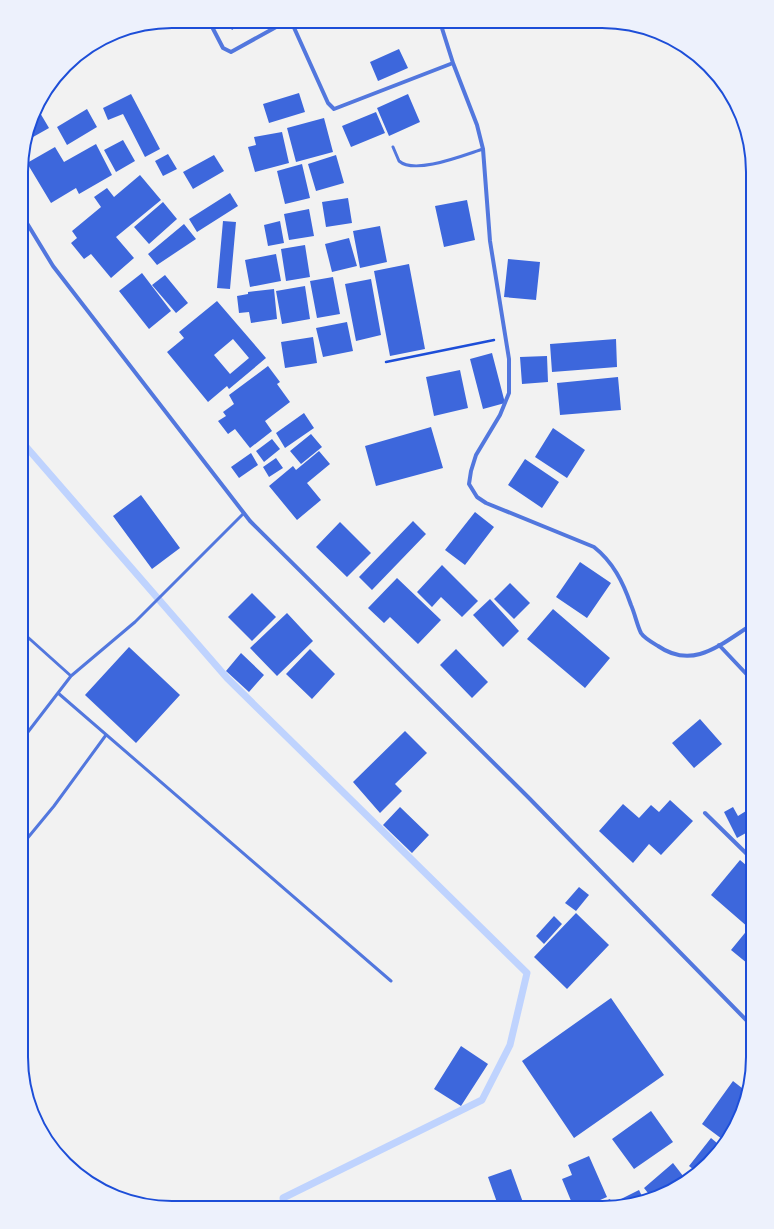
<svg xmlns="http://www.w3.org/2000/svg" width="774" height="1229" font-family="Poppins,sans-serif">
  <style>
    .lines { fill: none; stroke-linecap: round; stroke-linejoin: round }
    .stream { stroke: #bfd3fe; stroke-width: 7 }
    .building { fill: #3d67dc; fill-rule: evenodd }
    .path { stroke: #1d4ed8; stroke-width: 2.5 }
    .service { stroke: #5277de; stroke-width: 3 }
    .minor { stroke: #5277de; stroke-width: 4 }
    .rim { fill: none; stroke: #1d4ed8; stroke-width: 2 }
  </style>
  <rect width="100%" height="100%" fill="#f2f2f2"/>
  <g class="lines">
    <path class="stream" d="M 22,442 L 227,678 L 527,973 L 510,1045 L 482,1100 L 283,1198 L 284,1207"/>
  </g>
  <path class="building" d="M 226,21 L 244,21 L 232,30 Z
    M 399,49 L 408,68 L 378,81 L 370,62 Z
    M 299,93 L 305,112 L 269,123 L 263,104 Z
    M 131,94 L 160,149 L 145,157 L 123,114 L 108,120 L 103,108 Z
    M 408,94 L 420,122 L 389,136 L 377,108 Z
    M 36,106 L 49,128 L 26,141 L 35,112 Z
    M 87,109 L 97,127 L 67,145 L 57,127 Z
    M 376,112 L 385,133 L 351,147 L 342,126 Z
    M 324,118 L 333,152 L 296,162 L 287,128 Z
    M 282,132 L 289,163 L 255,172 L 248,147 L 256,145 L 254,137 Z
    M 123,140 L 135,161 L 116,172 L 104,150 Z
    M 96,144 L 112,175 L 79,194 L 76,188 L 51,203 L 27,163 L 55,147 L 64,162 Z
    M 168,154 L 177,169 L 163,176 L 155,161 Z
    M 214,155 L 224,171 L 193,189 L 183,172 Z
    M 336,155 L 344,183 L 316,191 L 308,164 Z
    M 302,164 L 310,198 L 285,204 L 277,171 Z
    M 140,175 L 161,200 L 116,237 L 134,258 L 111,278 L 91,254 L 84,259 L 71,243 L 77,238 L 72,231 L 101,207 L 94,197 L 107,188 L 114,197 Z
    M 230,193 L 238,206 L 197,232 L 189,219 Z
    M 348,198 L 352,223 L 326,227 L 322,202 Z
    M 467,200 L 475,240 L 444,247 L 435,206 Z
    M 163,202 L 177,219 L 149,244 L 134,227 Z
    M 309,209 L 314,236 L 289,240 L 284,214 Z
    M 223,221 L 236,222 L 230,289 L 217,288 Z
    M 280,221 L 284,243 L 268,246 L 264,225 Z
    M 184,224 L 196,239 L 157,265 L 148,254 Z
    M 380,226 L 387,262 L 360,268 L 353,231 Z
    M 349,238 L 357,266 L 332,272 L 325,244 Z
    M 305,245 L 310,277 L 286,281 L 281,249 Z
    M 276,254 L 281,281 L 250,287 L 245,260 Z
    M 508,259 L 540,262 L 536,300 L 504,297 Z
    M 409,264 L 425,349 L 390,356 L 374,271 Z
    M 142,273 L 171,311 L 149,329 L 119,291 Z
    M 165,275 L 188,303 L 176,313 L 152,285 Z
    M 333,277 L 340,314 L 317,318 L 310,281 Z
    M 371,279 L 381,335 L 356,341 L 345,284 Z
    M 305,286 L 310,319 L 282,324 L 276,291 Z
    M 274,289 L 277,319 L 251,323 L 249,312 L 239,313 L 237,296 L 248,294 L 248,292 Z
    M 217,301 L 266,358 L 229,389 L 227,386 L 208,402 L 167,352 L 184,338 L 179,332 ZM 233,339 L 249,358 L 230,374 L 214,355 Z
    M 347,322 L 353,351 L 323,357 L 316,328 Z
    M 313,337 L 317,363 L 285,368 L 281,342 Z
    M 616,339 L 617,367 L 552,372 L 550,344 Z
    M 492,353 L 505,403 L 483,409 L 470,359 Z
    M 547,356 L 548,382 L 522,384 L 520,357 Z
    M 268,366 L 280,382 L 277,384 L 290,402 L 265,421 L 272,431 L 250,448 L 235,429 L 228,434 L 218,421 L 226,416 L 223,412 L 234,404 L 229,395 Z
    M 460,370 L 468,408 L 434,416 L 426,377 Z
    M 618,377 L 621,410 L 560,415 L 557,383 Z
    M 304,413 L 314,428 L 285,448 L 276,433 Z
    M 431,427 L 443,468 L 376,486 L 365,446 Z
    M 553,428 L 585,450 L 567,478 L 535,457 Z
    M 311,434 L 322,447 L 301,464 L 290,451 Z
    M 272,439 L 280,449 L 264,462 L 256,451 Z
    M 319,451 L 330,464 L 307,483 L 321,500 L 297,520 L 269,486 L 293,466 L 296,470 Z
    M 251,453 L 258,465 L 239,478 L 231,467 Z
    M 276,458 L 283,468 L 269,477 L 263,467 Z
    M 525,459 L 559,482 L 542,508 L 508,485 Z
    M 141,495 L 180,548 L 152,569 L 113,516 Z
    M 475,512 L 494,527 L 465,565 L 445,550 Z
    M 413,521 L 426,534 L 372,590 L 359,577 Z
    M 340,522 L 371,553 L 347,577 L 316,547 Z
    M 580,562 L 611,583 L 587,618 L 556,597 Z
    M 442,565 L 478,601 L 462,617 L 441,597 L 432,607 L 417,592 Z
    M 397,578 L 441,620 L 418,644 L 390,617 L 384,623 L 368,608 Z
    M 510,583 L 530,603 L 514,619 L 494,599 Z
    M 252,593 L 276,617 L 252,641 L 228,617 Z
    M 490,599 L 519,631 L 503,647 L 473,615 Z
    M 553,609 L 610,658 L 585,688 L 527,639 Z
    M 287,613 L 313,641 L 277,676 L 250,648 Z
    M 129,647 L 180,695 L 136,743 L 85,695 Z
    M 310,649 L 335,674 L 312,699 L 286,674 Z
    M 456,649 L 488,682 L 472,698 L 440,665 Z
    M 241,653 L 264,675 L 249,692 L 226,671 Z
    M 700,719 L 722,744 L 694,768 L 672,743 Z
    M 405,731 L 427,753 L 395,784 L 402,791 L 380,813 L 353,782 Z
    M 670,800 L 693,821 L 661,855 L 649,844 L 633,863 L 599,831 L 623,804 L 639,818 L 651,805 L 659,812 Z
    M 400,807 L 429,835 L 412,853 L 383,825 Z
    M 733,807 L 738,816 L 746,811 L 753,822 L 753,829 L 737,838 L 724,812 Z
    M 740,860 L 753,871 L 753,968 L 731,950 L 749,928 L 711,895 Z
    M 579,887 L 589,895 L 576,911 L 565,903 Z
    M 576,913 L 609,945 L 567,989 L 534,957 Z
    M 554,916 L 562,924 L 544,944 L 536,936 Z
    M 611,998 L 664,1075 L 574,1138 L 522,1061 Z
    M 461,1046 L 488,1064 L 461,1106 L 434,1089 Z
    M 733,1081 L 747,1092 L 742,1115 L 726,1142 L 702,1124 Z
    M 651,1111 L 673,1142 L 634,1169 L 612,1139 Z
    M 711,1138 L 723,1148 L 698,1173 L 689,1166 Z
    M 589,1156 L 607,1197 L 582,1208 L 574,1208 L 562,1179 L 572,1175 L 568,1165 Z
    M 673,1163 L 687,1181 L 660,1196 L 652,1198 L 644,1188 Z
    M 511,1169 L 525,1208 L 499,1208 L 488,1177 Z
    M 639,1190 L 644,1200 L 617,1205 L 615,1202 Z
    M 610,1199 L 613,1206 L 589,1208 Z"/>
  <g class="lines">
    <path class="path" d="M 386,362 L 494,340"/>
    <path class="service" d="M 393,147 L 399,161 C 415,175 464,155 483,149
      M 22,632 L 71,676
      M 58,693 L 391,981
      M 21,741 L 71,676 L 135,622 L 244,513
      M 21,846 L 54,806 L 106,735"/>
    <path class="minor" d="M 209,21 L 223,48 L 231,52 L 287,21
      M 291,21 L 328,103 L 334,109 L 453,63
      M 440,22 L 453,63 L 477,125 L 483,149 L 490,241 L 509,359 L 509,393 L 500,415 L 476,455 L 471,471 L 469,484 L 477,497 L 486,503 L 594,547 C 613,562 623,582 631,605 C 635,614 637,625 641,633 C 644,638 653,643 658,646 C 694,671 722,643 753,624
      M 125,30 L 131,29
      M 22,215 L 53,266 L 250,521 L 528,797 L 753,1027
      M 719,645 L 753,681
      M 705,813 L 753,860"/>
  </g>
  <path d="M0 0H774V1229H0ZM172 28H602A144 144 0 0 1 746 172V1057A144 144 0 0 1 602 1201H172A144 144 0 0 1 28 1057V172A144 144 0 0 1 172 28Z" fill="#edf1fc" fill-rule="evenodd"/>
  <path class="rim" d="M172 28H602A144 144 0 0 1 746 172V1057A144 144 0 0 1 602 1201H172A144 144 0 0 1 28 1057V172A144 144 0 0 1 172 28Z"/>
</svg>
